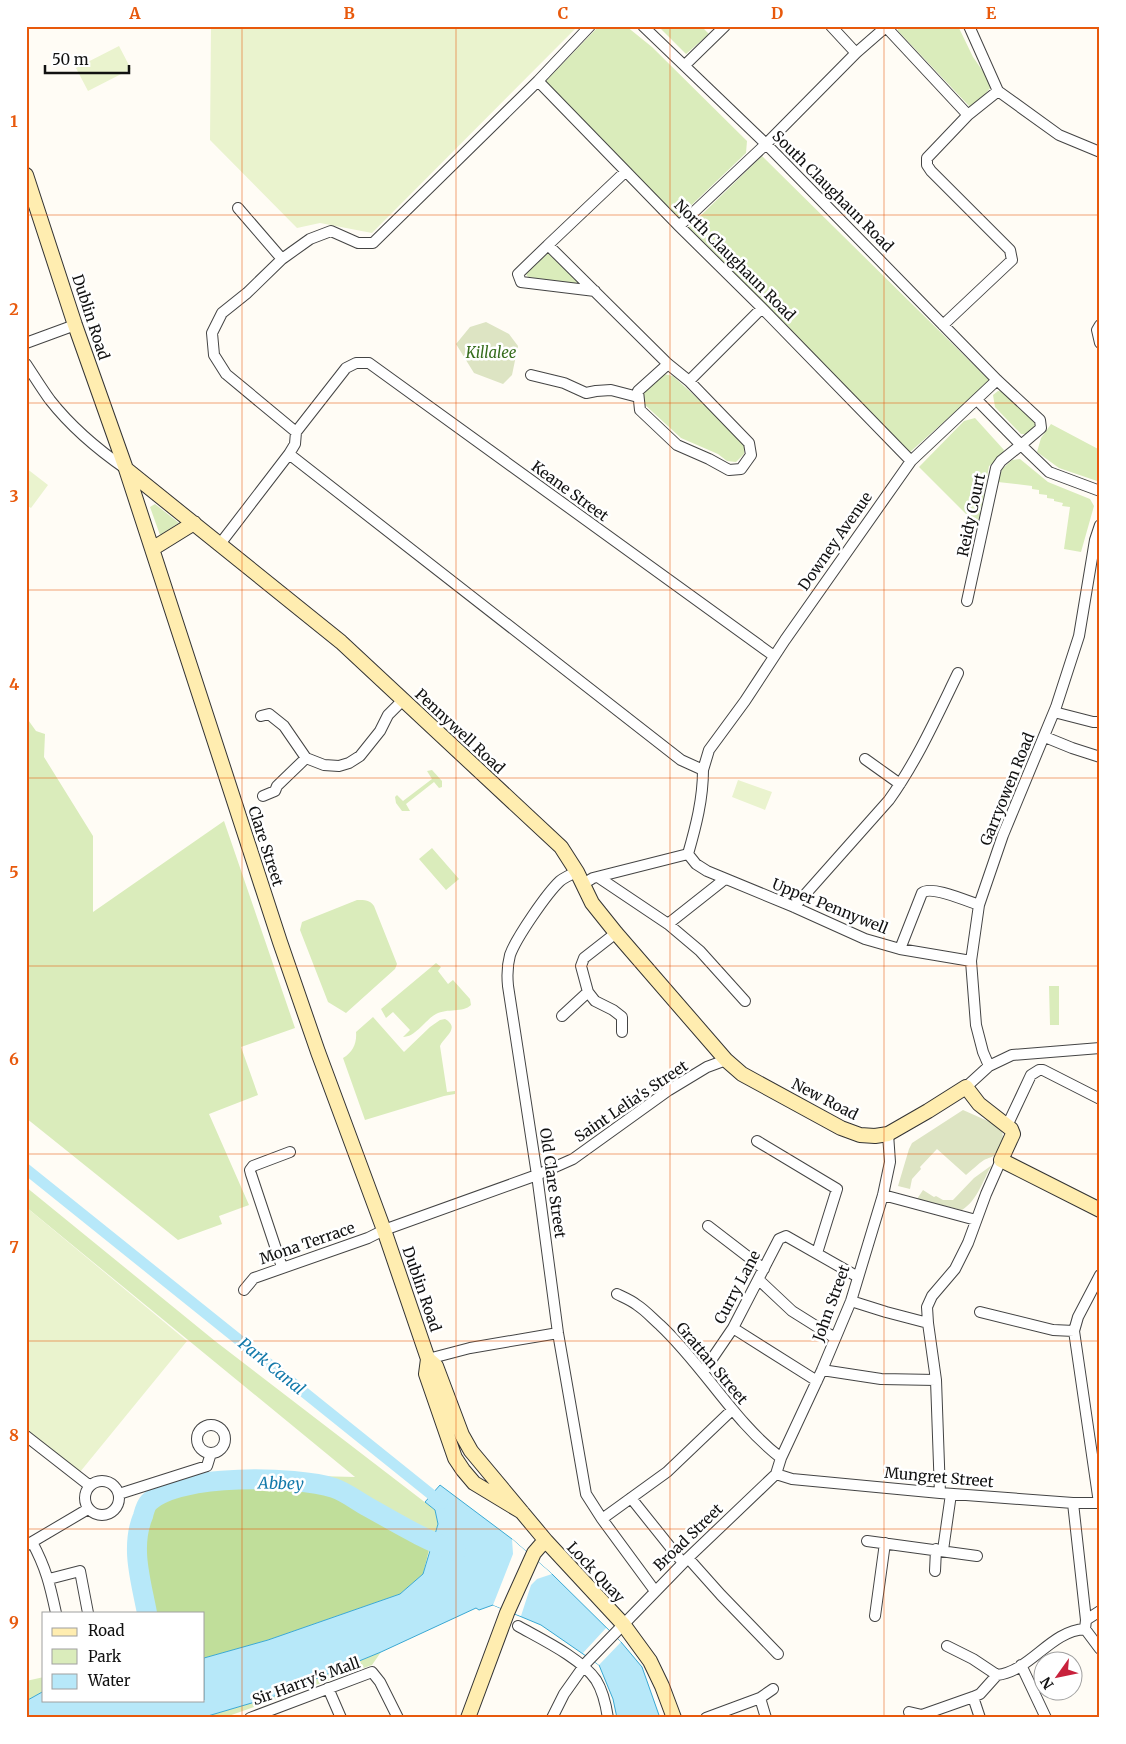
<svg xmlns="http://www.w3.org/2000/svg" width="1126" height="1744" font-family="Merriweather,serif">
  <style>
    .green { fill: #daecbb }
    .forest { fill: #c0de9a }
    .cemetery { fill: #dde4c3 }
    .pitch { fill: #eaf3ce }
    .water { fill: #b7e8f9; stroke: #3aa8d3 }
    .pier { fill: #fffcf5 }
    .lines { fill: none; stroke-linecap: round; stroke-linejoin: round }
    .canal { stroke: #b7e8f9; stroke-width: 11 }
    .river { stroke: #b7e8f9; stroke-width: 20 }
    .minor-casing { stroke: #444; stroke-width: 12 }
    .secondary-casing { stroke: #333; stroke-width: 16 }
    .minor { stroke: #fff; stroke-width: 10 }
    .secondary { stroke: #ffedb0; stroke-width: 14 }
    .grid { fill: none; stroke: #e8590c; stroke-width: 1; stroke-opacity: 0.55 }
    .labels { text-anchor: middle; dominant-baseline: central; stroke-width: 5; stroke-linejoin: round; paint-order: stroke }
    .street-label { font-size: 15px; fill: #111; stroke: #fff }
    .park-label { font-size: 15px; font-style: italic; fill: #366d1d; stroke: #fff }
    .water-label { font-size: 16px; font-style: italic; fill: #1379aa; stroke: #fff }
    .neatline { fill: none; stroke: #e8590c; stroke-width: 2 }
    .grid-label { font-size: 16px; text-anchor: middle; font-weight: bold; fill: #e8590c }
  </style>
  <rect width="100%" height="100%" fill="#fffcf5"/>
  <path class="green" d="M 599,26 L 626,26 L 652,47 L 747,141 L 746,153 L 678,218 L 544,83 Z
    M 701,26 L 709,34 L 686,54 L 659,27 Z
    M 898,26 L 958,26 L 973,57 L 989,80 L 991,87 L 976,105 L 970,107 L 898,31 Z
    M 762,156 L 990,381 L 910,452 L 688,228 Z
    M 548,253 L 581,284 L 528,277 L 526,274 Z
    M 664,374 L 673,376 L 744,441 L 744,454 L 736,462 L 727,461 L 718,454 L 681,438 L 644,404 L 644,393 Z
    M 998,391 L 1007,392 L 1035,420 L 1036,426 L 1027,434 L 1021,434 L 995,407 L 993,395 Z
    M 975,418 L 1004,450 L 1002,456 L 989,466 L 978,526 L 919,467 L 964,421 Z
    M 1051,424 L 1100,450 L 1100,482 L 1059,468 L 1037,452 L 1041,438 Z
    M 1020,459 L 1048,482 L 1090,499 L 1094,506 L 1081,552 L 1064,549 L 1070,507 L 1062,506 L 1063,503 L 1054,501 L 1054,499 L 1047,498 L 1047,495 L 1039,494 L 1039,490 L 1032,489 L 1032,486 L 998,482 L 1002,469 L 1012,460 Z
    M 155,504 L 179,523 L 160,535 L 150,507 Z
    M 26,717 L 36,731 L 45,734 L 44,757 L 93,836 L 93,912 L 224,821 L 295,1028 L 241,1047 L 258,1095 L 209,1114 L 249,1205 L 219,1216 L 222,1224 L 178,1240 L 26,1118 Z
    M 432,770 L 442,781 L 442,787 L 439,788 L 434,782 L 406,804 L 410,811 L 402,811 L 396,803 L 395,797 L 397,795 L 403,801 L 432,779 L 427,771 Z
    M 432,848 L 459,879 L 446,890 L 419,859 Z
    M 357,900 C 365,900 370,900 374,906 L 397,964 L 395,969 L 346,1013 L 328,1002 L 300,930 L 302,922 Z
    M 436,963 L 441,967 L 438,971 L 448,984 L 453,980 L 470,999 L 471,1005 C 463,1013 447,1008 436,1014 C 426,1019 416,1037 403,1037 L 410,1030 L 393,1012 L 386,1018 L 381,1009 Z
    M 1049,986 L 1059,986 L 1059,1025 L 1050,1025 Z
    M 373,1017 L 404,1052 L 430,1027 L 440,1020 L 445,1019 C 461,1028 444,1037 440,1046 L 447,1092 L 455,1091 L 455,1094 L 444,1096 L 365,1120 L 343,1058 C 353,1052 357,1043 356,1032 Z
    M 26,1187 L 215,1341 L 435,1510 L 438,1524 L 434,1534 L 317,1476 L 355,1477 L 26,1207 Z
    M 381,1652 L 372,1665 L 223,1718 L 201,1718 L 272,1697 Z
    M 44,1677 L 44,1691 L 26,1701 L 26,1681 Z"/>
  <path class="forest" d="M 238,1484 L 277,1485 L 342,1495 L 429,1550 L 423,1574 L 400,1594 L 268,1640 L 204,1658 L 204,1613 L 152,1613 L 140,1543 L 149,1507 L 170,1495 Z"/>
  <path class="cemetery" d="M 486,322 L 509,334 L 518,346 L 512,375 L 503,384 L 474,373 L 456,344 L 470,327 Z
    M 963,1110 L 999,1126 C 1006,1135 1003,1147 995,1155 C 993,1157 988,1158 984,1160 C 978,1164 972,1170 966,1175 L 937,1149 L 920,1167 L 921,1169 L 912,1179 L 910,1189 L 898,1186 L 909,1149 L 912,1143 Z
    M 992,1165 C 982,1181 978,1200 962,1210 L 917,1199 L 923,1190 L 934,1197 L 936,1196 L 943,1200 L 953,1200 L 974,1178 Z"/>
  <path class="pitch" d="M 211,26 L 578,26 L 372,233 L 320,223 L 297,228 L 210,140 Z
    M 119,46 L 131,69 L 88,91 L 76,68 Z
    M 26,468 L 48,485 L 31,508 L 26,505 Z
    M 738,780 L 772,792 L 765,810 L 732,797 Z
    M 26,1207 L 187,1341 L 80,1472 L 26,1429 Z"/>
  <path class="water" d="M 440,1485 L 512,1539 L 552,1574 L 621,1642 L 642,1667 L 660,1718 L 617,1718 L 613,1699 L 599,1665 L 541,1625 L 493,1605 L 479,1610 L 476,1608 L 381,1652 L 272,1697 L 201,1718 L 26,1718 L 26,1701 L 44,1691 L 44,1700 L 204,1700 L 204,1658 L 268,1640 L 400,1594 L 423,1574 L 438,1524 L 435,1510 L 425,1502 Z"/>
  <path class="pier" d="M 512,1539 L 552,1574 L 537,1579 L 531,1585 L 521,1616 L 493,1605 L 513,1554 Z
    M 606,1628 L 621,1642 L 599,1665 L 583,1653 Z"/>
  <g class="lines">
    <path class="canal" d="M 26,1169 L 442,1503"/>
    <path class="river" d="M 147,1613 C 141,1581 130,1547 143,1516 C 144,1512 146,1505 149,1502 C 178,1473 297,1476 334,1488 C 346,1492 357,1501 368,1507 C 397,1523 424,1540 456,1551"/>
    <defs>
      <path id="minor" d="M 643,26 L 766,144 L 997,380 L 1040,420 L 1041,428 L 1021,445 L 1049,472 L 1100,491
        M 831,26 L 856,53
        M 969,26 L 998,91 L 1059,135 L 1100,152
        M 886,27 L 968,115
        M 685,65 L 725,26
        M 538,81 L 679,226 L 762,308 L 911,461
        M 625,172 L 548,245 L 668,364 L 689,381 L 762,308
        M 238,208 L 282,259
        M 679,226 L 766,144 L 856,53 L 887,26
        M 548,245 L 518,274 L 521,282 L 595,291
        M 943,325 L 1012,260 L 1010,250 L 931,171 L 927,165 L 927,158 L 968,115 L 998,91
        M 1100,325 L 1097,330 L 1100,343
        M 26,343 L 75,325
        M 26,364 C 34,376 42,389 50,400 C 72,428 97,449 126,469
        M 668,364 L 638,391 L 640,410 L 677,445 L 709,459 L 729,470 L 741,469 L 751,455 L 749,443 L 689,381
        M 531,375 L 564,383 L 586,393 L 596,391 L 611,390 L 638,397
        M 296,432 L 226,374 L 214,355 L 212,333 L 222,313 L 247,293 L 282,259 L 310,239 L 331,231 L 358,243 L 373,243 L 538,81 L 590,26
        M 289,454 L 681,760 L 703,770 C 703,799 696,826 688,854 L 593,878 L 583,884
        M 220,544 L 289,454 L 295,444 L 296,432 L 346,368 L 356,363 L 369,363 L 774,656
        M 967,601 L 996,468 L 1001,461 L 1021,445 L 977,400
        M 1054,712 L 1093,722 L 1100,722
        M 261,716 L 269,714 L 284,726 L 306,758 L 324,765 L 339,766 L 349,763 L 360,756 L 380,731 L 388,715 L 403,700
        M 1045,737 L 1072,748 L 1100,757
        M 865,759 L 900,784
        M 703,770 L 709,750 L 745,701 L 785,640 L 911,461 L 997,380
        M 263,796 L 275,791 L 277,786 L 306,758
        M 688,854 L 696,864 L 707,871 L 794,907 L 865,939 L 900,949 L 971,961
        M 577,872 C 572,874 565,877 560,881 C 547,893 516,938 510,955 C 507,966 507,976 508,986 L 537,1175 L 558,1333 L 586,1494 L 602,1519 L 655,1591
        M 598,877 L 668,924 L 700,951 L 745,1001
        M 794,907 L 889,800 C 917,761 937,716 958,673
        M 668,924 L 725,879
        M 616,933 L 584,958 L 581,966 L 588,992 L 595,1001 L 613,1010 L 622,1017 L 622,1032
        M 900,949 L 922,893 C 931,885 967,901 979,905
        M 562,1016 L 588,992
        M 989,1066 L 983,1052 L 976,1025 L 971,961 L 979,905 L 1003,835 L 1056,707 L 1079,636 L 1095,540 L 1100,525
        M 966,1087 L 989,1066 L 1012,1055 L 1100,1048
        M 1007,1126 L 1031,1075 L 1039,1070 L 1043,1070 L 1100,1099
        M 757,1141 L 837,1189 L 817,1253
        M 883,1195 L 976,1220
        M 708,1226 L 764,1269
        M 282,1267 L 251,1174 L 250,1170 L 253,1166 L 290,1152
        M 759,1280 L 792,1311 L 835,1338
        M 244,1290 L 254,1278 L 368,1238 L 384,1230 L 537,1175 L 573,1159 L 669,1090 L 707,1067 L 726,1060
        M 617,1294 C 623,1297 631,1300 637,1305 C 645,1310 652,1318 660,1325 C 704,1366 733,1421 781,1458
        M 851,1301 L 886,1312 L 928,1323
        M 980,1312 L 1053,1330 L 1074,1331
        M 733,1328 L 817,1381
        M 428,1359 L 470,1348 L 558,1333
        M 822,1370 L 881,1379 L 936,1380
        M 703,1372 L 733,1328 L 779,1239 L 786,1236 L 858,1277
        M197 1439a14 14 0 1 1 28 0a14 14 0 1 1-28 0Z
        M 26,1436 L 90,1486
        M 776,1474 L 781,1458 L 822,1370 L 851,1301 L 883,1195 L 890,1162 L 888,1134
        M 776,1474 L 792,1479 L 940,1493 L 1073,1503 L 1100,1503
        M85 1498a17 17 0 1 1 34 0a17 17 0 1 1-34 0Z
        M 940,1493 L 936,1380 L 928,1323 L 927,1307 L 932,1296 L 955,1269 L 968,1243 L 986,1194 L 1001,1160
        M 119,1494 L 207,1466 L 211,1453
        M 631,1498 L 683,1563
        M 1073,1503 L 1086,1620 L 1085,1629 L 1100,1649
        M 1099,1503 L 1074,1331 L 1078,1317 L 1100,1275
        M 602,1519 L 667,1472 L 732,1410
        M 867,1541 L 977,1556
        M 32,1542 C 46,1568 50,1585 56,1613
        M 27,1545 L 88,1509
        M 943,1550 L 951,1494
        M 688,1558 L 721,1595 L 778,1654
        M 935,1571 L 936,1549
        M 49,1579 L 80,1571 L 88,1613
        M 875,1616 L 885,1543
        M 1086,1620 L 1100,1611
        M 518,1626 C 541,1639 581,1658 596,1680 C 603,1691 606,1705 608,1718
        M 947,1646 L 973,1659 L 997,1675
        M 1021,1665 L 1046,1718
        M 328,1688 L 341,1718
        M 973,1697 L 980,1718
        M 760,1698 L 766,1718
        M 909,1712 L 922,1715 L 973,1697 L 980,1694 L 997,1675 C 1031,1671 1050,1631 1085,1629
        M 250,1718 L 372,1672 L 380,1682 L 398,1718
        M 552,1718 L 564,1694 L 586,1663 L 688,1558 L 776,1474
        M 706,1718 L 760,1698 L 773,1689"/>
      <path id="secondary" d="M 26,175 L 75,325 L 126,469 L 280,942 L 318,1052 L 384,1230 L 428,1359 L 426,1374 L 455,1458 L 463,1470 L 474,1483 L 522,1512
        M 126,469 L 341,642 L 561,847 L 577,872 L 592,903 L 616,933 L 726,1060 L 742,1074 L 841,1128 L 860,1135 L 875,1136 L 888,1134 L 928,1111 L 966,1087 L 979,1104 L 1011,1129 L 1013,1134 L 1001,1160 L 1100,1210
        M 152,549 L 194,523
        M 428,1359 L 436,1366 L 462,1435 L 471,1451 L 546,1541 L 623,1624 L 650,1661 L 662,1686 L 674,1718
        M 468,1718 L 507,1613 L 534,1553 L 540,1546 L 546,1541"/>
    </defs>
    <use href="#minor" class="minor-casing"/>
    <use href="#secondary" class="secondary-casing"/>
    <use href="#minor" class="minor"/>
    <use href="#secondary" class="secondary"/>
  </g>
  <path class="grid" d="M 242,26 L 242,1718M 456,26 L 456,1718M 670,26 L 670,1718M 884,26 L 884,1718M 26,215 L 1100,215M 26,403 L 1100,403M 26,590 L 1100,590M 26,778 L 1100,778M 26,966 L 1100,966M 26,1154 L 1100,1154M 26,1341 L 1100,1341M 26,1529 L 1100,1529"/>
  <g class="labels">
    <g class="street-label">
      <text transform="translate(833 191) rotate(45)">South Claughaun Road</text>
      <text transform="translate(735 260) rotate(45)">North Claughaun Road</text>
      <text transform="translate(91 317) rotate(72)">Dublin Road</text>
      <text transform="translate(570 491) rotate(36)">Keane Street</text>
      <text transform="translate(971 515) rotate(-78)">Reidy Court</text>
      <text transform="translate(835 541) rotate(-55)">Downey Avenue</text>
      <text transform="translate(460 731) rotate(43)">Pennywell Road</text>
      <text transform="translate(1007 789) rotate(-68)">Garryowen Road</text>
      <text transform="translate(266 846) rotate(72)">Clare Street</text>
      <text transform="translate(830 906) rotate(22)">Upper Pennywell</text>
      <text transform="translate(825 1099) rotate(27)">New Road</text>
      <text transform="translate(631 1101) rotate(-34)">Saint Lelia's Street</text>
      <text transform="translate(553 1183) rotate(82)">Old Clare Street</text>
      <text transform="translate(307 1243) rotate(-19)">Mona Terrace</text>
      <text transform="translate(737 1287) rotate(-62)">Curry Lane</text>
      <text transform="translate(422 1289) rotate(71)">Dublin Road</text>
      <text transform="translate(831 1303) rotate(-70)">John Street</text>
      <text transform="translate(712 1363) rotate(50)">Grattan Street</text>
      <text transform="translate(939 1477) rotate(5)">Mungret Street</text>
      <text transform="translate(688 1537) rotate(-44)">Broad Street</text>
      <text transform="translate(596 1572) rotate(47)">Lock Quay</text>
      <text transform="translate(306 1681) rotate(-20)">Sir Harry's Mall</text>
    </g>
    <g class="park-label">
      <text x="491" y="352">Killalee</text>
    </g>
    <g class="water-label">
      <text transform="translate(272 1366) rotate(39)">Park Canal</text>
      <text transform="translate(281 1483) rotate(1)">Abbey</text>
    </g>
  </g>
  <rect width="1126" height="1744" fill="none" stroke="#ffffff" stroke-width="55"/>
  <rect x="42" y="1612" width="162" height="90" fill="#ffffff" stroke="#a0a0a0"/>
  <rect x="52" y="1628" width="25" height="8" fill="#ffedb0" stroke="#a0a0a0"/>
  <text x="88" y="1636" font-size="15" fill="#111111">Road</text>
  <rect x="52" y="1649" width="25" height="15" fill="#daecbb" stroke="#a0a0a0"/>
  <text x="88" y="1662" font-size="15" fill="#111111">Park</text>
  <rect x="52" y="1674" width="25" height="15" fill="#b7e8f9" stroke="#a0a0a0"/>
  <text x="88" y="1686" font-size="15" fill="#111111">Water</text>
  <g transform="translate(1058 1676) rotate(237)"><circle r="24" fill="#ffffff" stroke="#a0a0a0"/>
  <path d="M0-4L9 19L0 12L-9 19Z" fill="#c8213c"/>
  <text y="-8" font-size="14" font-weight="bold" text-anchor="middle" fill="#111111">N</text>
  </g>
  <path d="M45 65v8h84v-8" fill="none" stroke="#111111" stroke-width="2.5"/>
  <text x="52" y="65" font-size="15" fill="#111111" stroke="#ffffff" stroke-width="4" paint-order="stroke">50 m</text>
  <rect x="28" y="28" width="1070" height="1688" class="neatline"/>
  <g class="grid-label">
    <text x="135" y="19">A</text>
    <text x="349" y="19">B</text>
    <text x="563" y="19">C</text>
    <text x="777" y="19">D</text>
    <text x="991" y="19">E</text>
    <text x="14" y="127">1</text>
    <text x="14" y="315">2</text>
    <text x="14" y="502">3</text>
    <text x="14" y="690">4</text>
    <text x="14" y="878">5</text>
    <text x="14" y="1065">6</text>
    <text x="14" y="1253">7</text>
    <text x="14" y="1441">8</text>
    <text x="14" y="1628">9</text>
  </g>
</svg>
